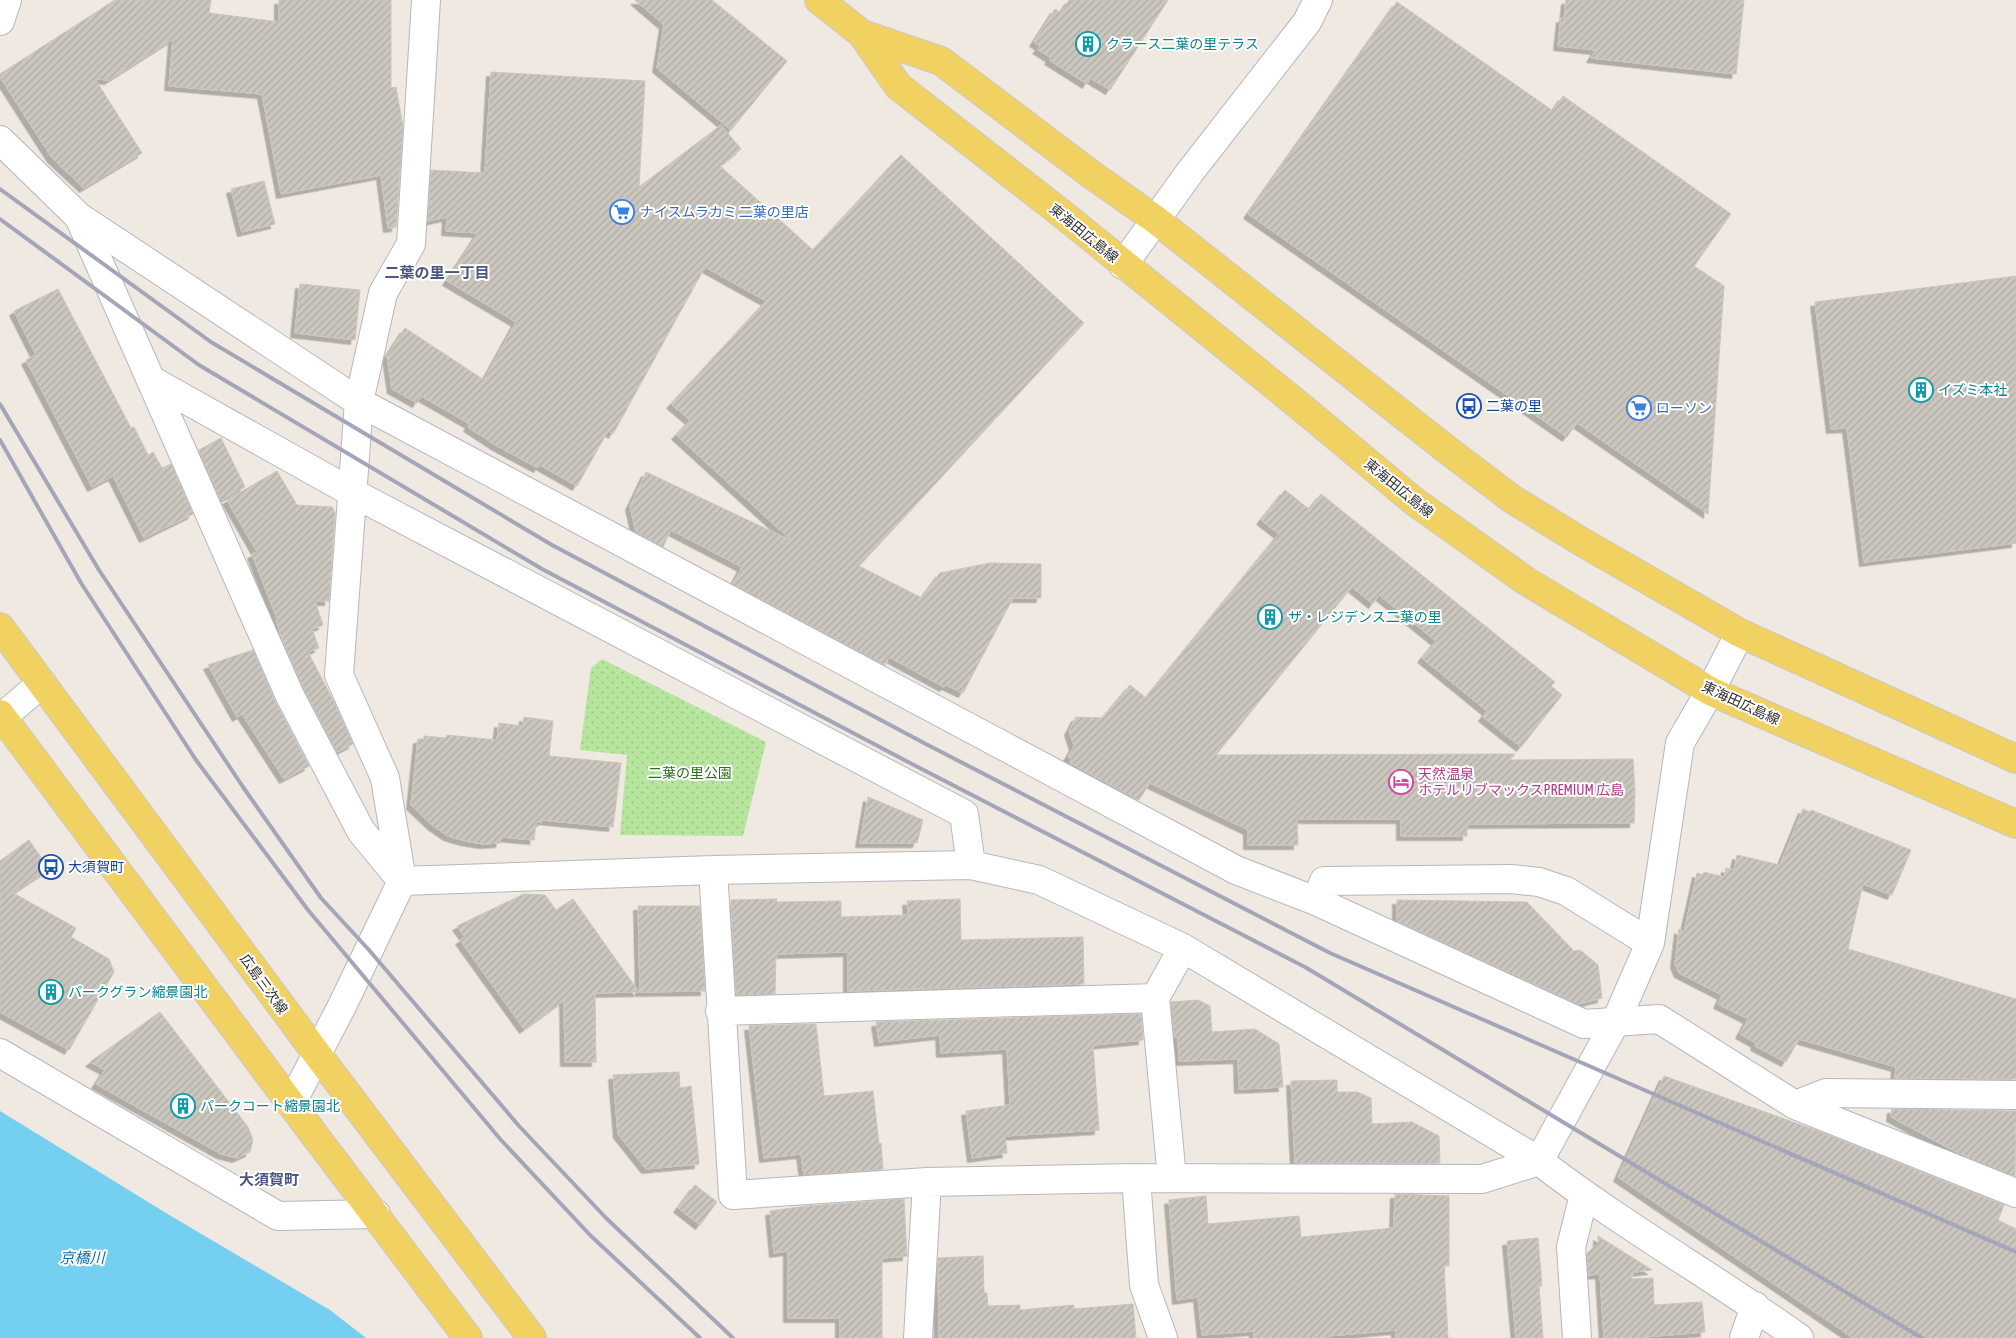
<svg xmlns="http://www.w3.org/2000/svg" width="2016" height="1338" font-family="'Asap Condensed','Noto Sans JP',sans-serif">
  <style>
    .park { fill: url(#park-dots) }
    .water { fill: #75cff0 }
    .building { fill: url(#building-hatch); stroke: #cbc5ba; filter: url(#shadow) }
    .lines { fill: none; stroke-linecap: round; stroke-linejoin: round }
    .street-casing { stroke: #b4b7c1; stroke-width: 30 }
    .secondary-casing { stroke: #b4b7c1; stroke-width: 30 }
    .primary-casing { stroke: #c9c9c9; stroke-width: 30 }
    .street { stroke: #fff; stroke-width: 28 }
    .secondary { stroke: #fff; stroke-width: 28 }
    .primary { stroke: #f2d163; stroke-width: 28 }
    .rail { stroke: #a3a6b8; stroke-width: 4 }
    .labels { text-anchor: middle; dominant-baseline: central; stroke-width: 4; stroke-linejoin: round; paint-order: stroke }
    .culture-label { font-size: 14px; fill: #0d838f; stroke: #fff; text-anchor: start }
    .shop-label { font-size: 14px; fill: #366cbe; stroke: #fff; text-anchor: start }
    .street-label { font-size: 14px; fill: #2e2e2e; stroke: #fff }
    .transit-label { font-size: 14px; fill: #164399; stroke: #fff; text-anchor: start }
    .park-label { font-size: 14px; fill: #2c6e1b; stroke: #fff }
    .hotel-label { font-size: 14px; fill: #b23c85; stroke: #fff; text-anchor: start }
    .neighbourhood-label { font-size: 15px; font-weight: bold; fill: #4d5680; stroke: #fff }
    .water-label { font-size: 15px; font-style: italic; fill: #0d6fa3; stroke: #fff }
  </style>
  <defs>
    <pattern id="park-dots" width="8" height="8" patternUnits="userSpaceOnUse" patternTransform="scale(1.25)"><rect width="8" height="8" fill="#b6e59e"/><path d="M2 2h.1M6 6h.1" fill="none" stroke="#9dc588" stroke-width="1.8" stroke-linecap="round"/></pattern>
    <pattern id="building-hatch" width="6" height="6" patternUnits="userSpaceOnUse" patternTransform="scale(1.25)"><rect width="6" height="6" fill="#cbc7bf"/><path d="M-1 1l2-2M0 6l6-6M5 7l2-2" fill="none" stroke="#afaba4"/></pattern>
    <filter id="shadow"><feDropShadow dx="-4.5" dy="4.5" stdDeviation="0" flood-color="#0004"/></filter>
  </defs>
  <rect width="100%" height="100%" fill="#efe9e1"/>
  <path class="park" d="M 602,659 L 766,742 L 743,836 L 620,835 L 627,755 L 580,750 L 591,668 Z"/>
  <path class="water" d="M 0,1111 L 166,1213 L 330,1310 L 366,1338 L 0,1338 Z"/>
  <path class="building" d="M 115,0 L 211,0 L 209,13 L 279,22 L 279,0 L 391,0 L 391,88 L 396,87 L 403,127 L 396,227 L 388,228 L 381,175 L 281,194 L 262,94 L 169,86 L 173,39 L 109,80 L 95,79 L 142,153 L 84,188 L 52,158 L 0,77 L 0,74 Z
    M 635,0 L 712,0 L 787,61 L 731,130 L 657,68 L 664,25 Z
    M 1069,0 L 1168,0 L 1110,90 L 1090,78 L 1087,84 L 1049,60 L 1051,58 L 1037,49 L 1040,46 L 1034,42 L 1055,9 L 1061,13 Z
    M 1566,0 L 1744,0 L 1736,74 L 1591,58 L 1596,50 L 1558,46 L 1561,18 L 1564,19 Z
    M 1397,2 L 1553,111 L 1563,96 L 1731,214 L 1694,266 L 1724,286 L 1708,514 L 1577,423 L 1567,437 L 1248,214 Z
    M 491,72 L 645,81 L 639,187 L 721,125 L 741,149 L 720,166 L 813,250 L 901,155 L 1084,323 L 859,566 L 922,598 L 940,573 L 990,563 L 1041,564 L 1041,598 L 1013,598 L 963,693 L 946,685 L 944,687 L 889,657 L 885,665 L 733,584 L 742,567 L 671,530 L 663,547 L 636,532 L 630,506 L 646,472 L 792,541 L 676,435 L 690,420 L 671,404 L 766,301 L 705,267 L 613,434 L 608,431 L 577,486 L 540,465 L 538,468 L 497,446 L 468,427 L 470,424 L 421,396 L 417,403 L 392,389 L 387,356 L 405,328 L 484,380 L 516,322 L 447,281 L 478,233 L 446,231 L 447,217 L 428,221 L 431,170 L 485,173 Z
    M 264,181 L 275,224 L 242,232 L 231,189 Z
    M 2016,276 L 2016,543 L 1864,562 L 1847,428 L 1831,429 L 1815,302 Z
    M 300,284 L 360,290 L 355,340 L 295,333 Z
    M 58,289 L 131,428 L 134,427 L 148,455 L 153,452 L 162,468 L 171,464 L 193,514 L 144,538 L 113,476 L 92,487 L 26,360 L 36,355 L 14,311 Z
    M 221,438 L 245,487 L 221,500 L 199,450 Z
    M 277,471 L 297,505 L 332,507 L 335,512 L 329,601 L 315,601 L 323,625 L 312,629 L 319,648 L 308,652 L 334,702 L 353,744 L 337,752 L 304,689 L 282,639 L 276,621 L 278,621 L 252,554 L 257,552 L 227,500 Z
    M 1285,490 L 1309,509 L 1321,494 L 1555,682 L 1551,686 L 1562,695 L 1521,747 L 1483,717 L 1487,711 L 1422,658 L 1436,641 L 1379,595 L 1373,604 L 1352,587 L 1216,755 L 1515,754 L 1510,760 L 1633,759 L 1635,791 L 1634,823 L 1467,824 L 1467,836 L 1401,836 L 1401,819 L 1297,819 L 1298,845 L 1248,845 L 1248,830 L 1150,783 L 1139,800 L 1070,763 L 1072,759 L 1068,757 L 1074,746 L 1069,731 L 1076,717 L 1103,718 L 1130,685 L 1146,698 L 1279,534 L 1261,520 Z
    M 253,650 L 276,703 L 309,766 L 284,779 L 242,714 L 237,717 L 208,665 Z
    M 524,717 L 553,721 L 549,756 L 621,763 L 613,827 L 542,820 L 542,822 L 536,822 L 534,840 L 501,837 L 500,843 L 483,844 L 465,841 L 448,836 L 432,825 L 411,805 L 418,739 L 424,739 L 424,736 L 446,738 L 447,735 L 497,740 L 499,723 L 523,726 Z
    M 868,797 L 923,820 L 917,843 L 860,843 Z
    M 1803,809 L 1810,812 L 1811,810 L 1911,850 L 1892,895 L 1863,884 L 1848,949 L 2016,999 L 2016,1079 L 1895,1078 L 1896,1067 L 1799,1039 L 1786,1062 L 1755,1046 L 1756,1043 L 1740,1034 L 1748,1019 L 1718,1004 L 1722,995 L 1679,973 L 1675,964 L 1679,929 L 1684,932 L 1697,873 L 1703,875 L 1704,872 L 1724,877 L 1726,868 L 1734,870 L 1737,855 L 1780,865 Z
    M 29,840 L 49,869 L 13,893 L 76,928 L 71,937 L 109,959 L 114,972 L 69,1050 L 0,1012 L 0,861 Z
    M 524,894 L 545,895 L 556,910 L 573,899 L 639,992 L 595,993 L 596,1062 L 565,1062 L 564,1000 L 524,1029 L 460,940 L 465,937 L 457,926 Z
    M 777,899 L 776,902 L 841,901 L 841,917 L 908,915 L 907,901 L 960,899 L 961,940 L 1083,937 L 1084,984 L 848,991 L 848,952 L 776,954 L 775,994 L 736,995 L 731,900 Z
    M 1397,900 L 1527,902 L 1574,951 L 1580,950 L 1598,965 L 1602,998 L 1578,1004 L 1397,921 Z
    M 638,906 L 700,906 L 705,991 L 640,992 Z
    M 1198,1000 L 1210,1006 L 1212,1032 L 1255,1029 L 1279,1044 L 1283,1087 L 1239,1089 L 1238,1059 L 1179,1061 L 1178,1037 L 1174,1037 L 1171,1002 Z
    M 160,1012 L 248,1127 L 253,1140 L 250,1152 L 237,1158 L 221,1154 L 96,1084 L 105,1070 L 90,1062 Z
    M 1141,1014 L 1143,1040 L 1093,1045 L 1099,1130 L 1005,1136 L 1007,1153 L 972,1158 L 966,1111 L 1010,1105 L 1007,1049 L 941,1053 L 940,1035 L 879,1042 L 876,1022 Z
    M 816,1024 L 824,1096 L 873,1091 L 879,1144 L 881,1143 L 883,1169 L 804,1175 L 801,1154 L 764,1158 L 749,1026 Z
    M 679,1072 L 680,1088 L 691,1086 L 699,1164 L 646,1169 L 618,1134 L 613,1075 Z
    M 1664,1076 L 1818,1131 L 2004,1205 L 1998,1220 L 2016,1229 L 2016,1338 L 1853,1338 L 1618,1177 Z
    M 1337,1080 L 1337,1092 L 1357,1092 L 1371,1098 L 1372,1124 L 1412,1122 L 1439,1136 L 1440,1163 L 1295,1163 L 1291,1081 Z
    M 1892,1109 L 2016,1111 L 2015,1176 L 1962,1155 L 1891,1117 Z
    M 695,1185 L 717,1202 L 700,1225 L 678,1208 Z
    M 1395,1194 L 1449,1196 L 1449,1266 L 1444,1266 L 1448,1338 L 1396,1338 L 1396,1330 L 1328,1336 L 1328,1338 L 1254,1338 L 1254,1331 L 1202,1335 L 1198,1297 L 1177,1300 L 1169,1200 L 1206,1196 L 1208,1224 L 1299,1216 L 1301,1237 L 1394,1228 Z
    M 904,1199 L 907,1256 L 882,1258 L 882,1338 L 840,1338 L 840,1318 L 788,1318 L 788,1251 L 774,1253 L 770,1211 L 807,1206 Z
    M 1598,1236 L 1652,1270 L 1634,1272 L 1631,1279 L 1653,1278 L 1654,1305 L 1702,1302 L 1705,1332 L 1644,1337 L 1644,1338 L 1604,1338 L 1600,1274 L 1588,1275 L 1587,1254 L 1598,1243 Z
    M 1538,1238 L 1542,1286 L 1539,1286 L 1543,1338 L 1516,1338 L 1507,1241 Z
    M 983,1256 L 984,1293 L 987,1293 L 988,1306 L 1020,1305 L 1020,1310 L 1074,1305 L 1074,1309 L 1133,1304 L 1136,1338 L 939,1338 L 938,1258 Z"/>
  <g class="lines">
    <defs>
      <path id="street" d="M 0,21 L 7,0
        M 0,140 L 79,217 L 359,402 L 1236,870 L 1316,901 L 1584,1024 L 1659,1019 L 1795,1105 L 2016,1193
        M 79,217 L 290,696 L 361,831 L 402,881 L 713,870 L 971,865 L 1039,880 L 1183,948 L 1539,1161 C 1622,1225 1714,1277 1799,1338
        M 151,380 L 353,493 L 964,814 L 971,865
        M 0,719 L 42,683
        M 713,870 L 733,1195 L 927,1182 L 1136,1178 L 1482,1179 L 1539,1161 L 1616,1021 L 1650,943 L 1680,743 L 1710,691 L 1740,633
        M 1316,901 L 1324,881 L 1511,879 L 1539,882 L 1566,891 L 1650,943
        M 720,1011 L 1155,998
        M 0,1053 L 278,1216 L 376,1214
        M 291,1104 L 342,1006 L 402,881 L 385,778 L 339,675 L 359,402 L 383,293 L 411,244 L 426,0
        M 1795,1105 L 1826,1093 L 2016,1095
        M 1136,1178 L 1144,1285 L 1163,1338
        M 1172,1178 L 1155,998 L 1183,948
        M 918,1338 L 927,1182
        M 1577,1338 L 1571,1247 L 1584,1195
        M 1744,1338 L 1755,1306"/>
      <path id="secondary" d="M 1123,265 L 1190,172 L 1307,22 L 1318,0"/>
      <path id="primary" d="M 819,0 L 862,34 L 898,86 L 1061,213 L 1301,407 L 1415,502 L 1526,581 L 1710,691 L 2016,824
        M 862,34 L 941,61 L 1092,175 L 1156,220 L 1446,449 L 1512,499 L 1582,542 L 1740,633 L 2016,759
        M 0,627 L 317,1054 L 532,1338
        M 0,714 L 291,1104 L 468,1338"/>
    </defs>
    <use href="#street" class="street-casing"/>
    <use href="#secondary" class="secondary-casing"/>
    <use href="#primary" class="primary-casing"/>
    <use href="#street" class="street"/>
    <use href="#secondary" class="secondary"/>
    <use href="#primary" class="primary"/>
    <path class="rail" d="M 0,189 L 211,342 L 552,545 L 924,743 L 1330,953 L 2016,1252
      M 0,219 L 199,365 L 542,569 L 912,764 L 1305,967 L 1922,1338
      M 0,404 L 99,570 L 243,787 L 321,898 L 369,950 L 519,1126 L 607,1219 L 733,1338
      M 0,440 L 81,583 L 196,760 L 308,910 L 501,1140 L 591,1236 L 700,1338"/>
  </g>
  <defs>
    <symbol id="building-ring" viewBox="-11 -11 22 22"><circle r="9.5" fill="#fff" stroke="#0f9aa8" stroke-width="1.5"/><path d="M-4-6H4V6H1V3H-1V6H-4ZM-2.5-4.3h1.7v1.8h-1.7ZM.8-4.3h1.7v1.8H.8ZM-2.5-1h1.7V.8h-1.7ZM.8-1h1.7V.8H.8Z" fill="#0f9aa8"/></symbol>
    <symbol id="supermarket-ring" viewBox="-11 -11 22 22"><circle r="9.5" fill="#fff" stroke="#3f7fe0" stroke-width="1.5"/><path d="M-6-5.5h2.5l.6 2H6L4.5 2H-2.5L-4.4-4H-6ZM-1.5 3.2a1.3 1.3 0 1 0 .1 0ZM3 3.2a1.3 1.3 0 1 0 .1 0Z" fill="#3f7fe0"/></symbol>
    <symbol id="bus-ring" viewBox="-11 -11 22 22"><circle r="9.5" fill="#fff" stroke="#1a4fb4" stroke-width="1.5"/><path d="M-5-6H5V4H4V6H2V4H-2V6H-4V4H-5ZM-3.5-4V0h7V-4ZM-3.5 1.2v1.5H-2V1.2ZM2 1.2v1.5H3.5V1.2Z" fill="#1a4fb4"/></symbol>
    <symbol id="hotel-ring" viewBox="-11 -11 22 22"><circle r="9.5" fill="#fff" stroke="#d1479c" stroke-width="1.5"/><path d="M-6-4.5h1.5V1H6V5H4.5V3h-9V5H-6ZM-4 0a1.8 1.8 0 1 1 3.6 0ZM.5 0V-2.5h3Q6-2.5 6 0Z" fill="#d1479c"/></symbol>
  </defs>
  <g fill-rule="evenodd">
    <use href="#building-ring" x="1074" y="30" width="28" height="28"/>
    <use href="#supermarket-ring" x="608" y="198" width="28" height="28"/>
    <use href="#building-ring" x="1907" y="376" width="28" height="28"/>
    <use href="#bus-ring" x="1455" y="392" width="28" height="28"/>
    <use href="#supermarket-ring" x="1625" y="394" width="28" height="28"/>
    <use href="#building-ring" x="1256" y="603" width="28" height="28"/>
    <use href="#hotel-ring" x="1387" y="768" width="28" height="28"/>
    <use href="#bus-ring" x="37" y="853" width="28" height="28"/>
    <use href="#building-ring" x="37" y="978" width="28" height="28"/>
    <use href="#building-ring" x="169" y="1092" width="28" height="28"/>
  </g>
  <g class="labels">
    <g class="culture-label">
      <text x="1106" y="44">クラース二葉の里テラス</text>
      <text x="1938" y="390">イズミ本社</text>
      <text x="1288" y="617">ザ・レジデンス二葉の里</text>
      <text x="68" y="992">パークグラン縮景園北</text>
      <text x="200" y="1106">パークコート縮景園北</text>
    </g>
    <g class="shop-label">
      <text x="640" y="212">ナイスムラカミ 二葉の里店</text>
      <text x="1656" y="408">ローソン</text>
    </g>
    <g class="street-label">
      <text transform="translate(1084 233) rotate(39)">東海田広島線</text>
      <text transform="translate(1399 488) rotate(39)">東海田広島線</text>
      <text transform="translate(1741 703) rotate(25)">東海田広島線</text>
      <text transform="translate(264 984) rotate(54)">広島三次線</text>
    </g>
    <g class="transit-label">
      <text x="1486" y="406">二葉の里</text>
      <text x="68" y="867">大須賀町</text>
    </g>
    <g class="park-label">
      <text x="690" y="773">二葉の里公園</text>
    </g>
    <g class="hotel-label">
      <text x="1418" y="774">天然温泉<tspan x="1418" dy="16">ホテルリブマックスPREMIUM 広島</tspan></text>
    </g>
    <g class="neighbourhood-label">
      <text x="437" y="272">二葉の里一丁目</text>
      <text x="269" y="1179">大須賀町</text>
    </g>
    <g class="water-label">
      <text x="82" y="1257">京橋川</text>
    </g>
  </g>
</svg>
